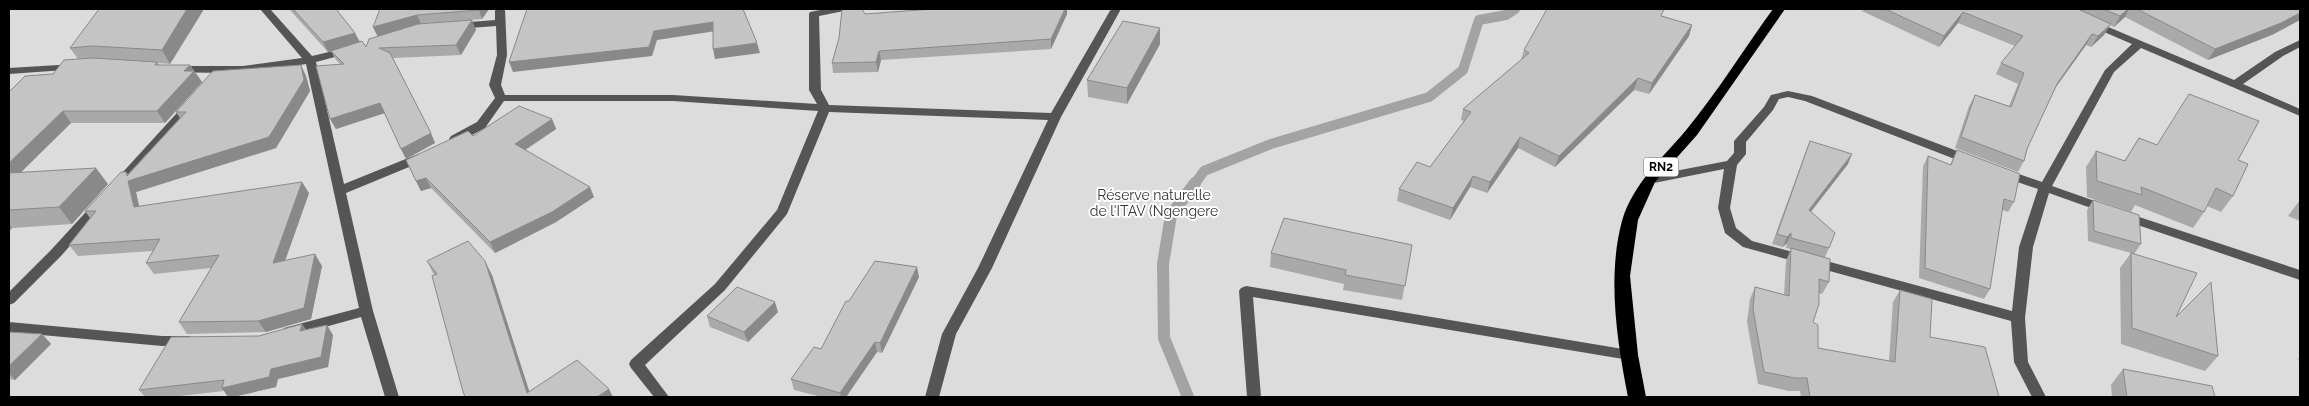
<svg xmlns="http://www.w3.org/2000/svg" width="2309" height="406" font-family="Raleway,sans-serif">
  <style>
    .green { fill: #dcdcdc }
    .lines { fill: none; stroke-linecap: round; stroke-linejoin: round }
    .stream-far1 { stroke: #a3a3a3; stroke-width: 10 }
    .stream { stroke: #a3a3a3; stroke-width: 12 }
    .highway-casing { stroke: #dbdbdb; stroke-width: 3 }
    .minor { fill: #555; fill-rule: evenodd }
    .highway { fill: #000; fill-rule: evenodd }
    .wall { fill: #a9a9a9 }
    .shaded-wall { fill: #898989 }
    .building { fill: #c4c4c4; stroke: #898989 }
    .labels { text-anchor: middle; dominant-baseline: central; stroke-width: 4; stroke-linejoin: round; paint-order: stroke }
    .shield { fill: #fff; stroke: #4c4c4c; stroke-width: 1 }
    .shield-label { font-size: 12px; font-weight: bold; fill: #000 }
    .park-label { font-size: 14px; fill: #333; stroke: #fff }
  </style>
  <rect width="100%" height="100%" fill="#fff"/>
  <path class="green" d="M 9,9 L 2300,9 L 2300,397 L 9,397 Z"/>
  <g class="lines">
    <path class="stream-far1" d="M 1194,185 L 1204,171 L 1271,144 L 1429,97 L 1463,70 L 1479,20 L 1506,15 L 1515,9"/>
    <path class="stream" d="M 1188,397 L 1164,338 L 1163,264 L 1171,215 L 1195,183"/>
    <defs>
      <path id="highway" d="M 1773,9 L 1785,9 L 1697,135 L 1655,182 L 1638,220 L 1630,276 L 1638,355 L 1646,397 L 1628,397 C 1617,341 1607,277 1622,221 C 1633,183 1663,158 1687,129 C 1718,91 1744,49 1773,9 Z"/>
    </defs>
    <use href="#highway" class="highway-casing"/>
    <path class="minor" d="M 260,9 L 270,9 L 312,56 L 350,47 L 355,50 L 354,52 L 316,62 L 344,184 L 418,154 L 422,153 L 428,157 L 426,160 L 346,193 L 373,311 L 399,397 L 385,397 L 361,317 L 289,337 L 284,336 L 282,332 L 284,328 L 359,308 L 306,64 C 263,72 221,74 177,72 L 172,69 L 177,66 L 243,66 L 302,58 Z
      M 495,9 L 505,9 L 507,55 L 501,85 L 505,95 L 673,95 L 817,104 L 809,90 L 809,14 L 810,12 L 825,9 L 845,9 L 844,11 L 819,16 L 821,90 L 829,105 L 1051,113 L 1111,9 L 1121,9 L 1061,117 L 992,268 L 956,334 L 939,397 L 925,397 L 942,334 L 978,268 L 1048,120 L 829,112 L 787,214 L 725,290 L 645,365 L 669,397 L 654,397 L 631,368 L 629,364 L 631,360 L 715,284 L 777,210 L 818,111 L 673,101 L 504,101 L 485,128 L 459,142 L 451,142 L 449,139 L 451,136 L 477,122 L 495,98 L 489,85 L 497,55 L 496,26 L 457,29 L 452,26 L 457,23 L 495,20 Z
      M 2094,21 L 2234,80 L 2275,52 L 2300,40 L 2300,47 L 2283,56 L 2243,84 L 2300,109 L 2300,116 L 2141,48 L 2114,72 L 2052,186 L 2109,206 L 2111,209 L 2105,213 L 2049,193 L 2033,247 L 2025,318 L 2028,362 L 2046,397 L 2032,397 L 2014,362 L 2011,321 L 1743,247 L 1725,233 L 1718,208 L 1724,169 L 1649,184 L 1643,180 L 1649,176 L 1727,161 L 1734,153 L 1734,141 L 1764,107 L 1771,95 L 1788,91 L 1812,96 L 1973,157 L 1975,160 L 1973,163 L 1965,163 L 1805,101 L 1788,97 L 1779,99 L 1773,110 L 1746,142 L 1746,154 L 1737,165 L 1730,208 L 1736,228 L 1752,241 L 2012,311 L 2019,247 L 2038,189 L 2000,176 L 1998,173 L 2004,169 L 2042,182 L 2105,70 L 2132,44 L 2090,26 L 2090,22 Z
      M 75,64 L 80,67 L 79,69 L 9,74 L 9,68 Z
      M 190,102 L 196,105 L 194,107 L 120,190 L 112,190 L 110,187 L 112,184 L 186,103 Z
      M 99,201 L 105,205 L 103,208 L 61,256 L 14,303 L 9,305 L 9,292 L 51,250 L 95,202 Z
      M 2124,212 L 2300,270 L 2300,280 L 2120,219 L 2118,216 L 2120,213 Z
      M 1246,286 L 1629,350 L 1634,351 L 1636,355 L 1634,359 L 1629,360 L 1253,297 L 1261,397 L 1247,397 L 1239,291 L 1241,288 Z
      M 9,322 L 162,336 L 190,336 L 192,340 L 190,344 L 162,346 L 9,332 Z"/>
    <use href="#highway" class="highway"/>
  </g>
  <path class="wall" d="M 204,9 L 170,64 L 158,63 L 159,65 L 190,65 L 202,82 L 165,123 L 71,123 L 21,172 L 108,184 L 72,224 L 12,228 L 9,231 L 9,92 L 53,74 L 78,59 L 70,48 Z
    M 289,9 L 336,9 L 360,42 L 366,47 L 378,37 L 373,27 L 380,9 L 489,9 L 482,19 L 421,24 L 476,30 L 461,55 L 393,58 L 435,143 L 406,159 L 384,113 L 336,129 L 330,119 L 340,64 L 336,60 L 331,51 L 328,52 Z
    M 932,9 L 1067,9 L 1067,14 L 1051,49 L 881,60 L 878,72 L 833,73 L 832,63 L 865,14 Z
    M 1863,9 L 2300,9 L 2274,34 L 2208,60 L 2125,17 L 2114,27 L 2110,25 L 2104,35 L 2091,47 L 2086,45 L 2054,90 L 2027,149 L 2024,161 L 2018,172 L 1955,148 L 1969,106 L 1975,95 L 2009,106 L 2018,84 L 1996,74 L 2001,63 L 2015,46 L 1958,23 L 1939,47 L 1862,11 Z
    M 1663,16 L 1692,25 L 1689,36 L 1649,94 L 1634,90 L 1555,167 L 1518,148 L 1487,193 L 1470,187 L 1450,220 L 1397,201 L 1399,189 L 1430,167 L 1464,121 L 1461,120 L 1463,109 L 1521,60 L 1524,50 Z
    M 1160,44 L 1127,104 L 1088,97 L 1087,80 Z
    M 306,76 L 310,91 L 276,148 L 136,192 L 139,207 L 309,193 L 285,261 L 322,266 L 311,319 L 266,332 L 187,334 L 179,322 L 211,268 L 154,274 L 146,263 L 153,251 L 78,256 L 69,245 L 90,218 L 85,211 L 126,172 L 128,174 L 180,118 L 176,112 Z
    M 552,119 L 556,129 L 525,150 L 594,197 L 556,222 L 495,253 L 431,188 L 421,191 L 406,160 L 473,136 Z
    M 2139,138 L 2157,145 L 2238,160 L 2233,196 L 2221,212 L 2207,206 L 2204,212 L 2193,228 L 2135,205 L 2131,212 L 2087,197 L 2086,167 L 2096,151 L 2124,161 Z
    M 1810,141 L 1848,164 L 1811,212 L 1829,248 L 1825,257 L 1829,282 L 1822,294 L 1819,293 L 1813,322 L 1818,348 L 1889,361 L 1893,302 L 1900,290 L 1930,337 L 1999,397 L 1801,397 L 1800,391 L 1789,391 L 1758,384 L 1747,322 L 1750,299 L 1755,287 L 1784,295 L 1786,261 L 1791,249 L 1786,248 L 1787,243 L 1783,247 L 1772,244 L 1806,151 Z
    M 1957,150 L 2014,202 L 2008,212 L 2002,210 L 1990,289 L 1984,299 L 1919,278 L 1923,166 L 1928,156 L 1950,165 Z
    M 2093,200 L 2141,244 L 2134,254 L 2176,317 L 2218,356 L 2205,371 L 2121,344 L 2120,268 L 2131,253 L 2088,241 L 2087,210 Z
    M 2300,200 L 2300,221 L 2288,216 Z
    M 1412,245 L 1402,300 L 1343,290 L 1344,284 L 1270,267 L 1271,253 Z
    M 427,261 L 492,275 L 529,391 L 465,397 L 434,275 Z
    M 919,277 L 882,353 L 877,352 L 846,397 L 822,397 L 794,390 L 791,379 L 821,349 L 849,301 Z
    M 778,312 L 748,342 L 710,327 L 707,316 Z
    M 302,324 L 306,330 L 333,335 L 328,367 L 278,379 L 276,387 L 233,397 L 228,397 L 224,391 L 171,397 L 145,397 L 139,390 L 259,336 Z
    M 9,332 L 42,334 L 51,344 L 15,380 L 9,379 Z
    M 2300,357 L 2300,364 L 2298,359 Z
    M 2123,369 L 2215,397 L 2112,397 L 2111,385 Z"/>
  <path class="shaded-wall" d="M 187,9 L 204,9 L 170,64 L 162,50 Z
    M 479,9 L 489,9 L 482,19 L 479,10 Z
    M 1065,9 L 1067,9 L 1067,14 L 1051,49 L 1051,39 Z
    M 2128,9 L 2129,9 L 2125,17 L 2114,27 L 2120,16 Z
    M 1963,12 L 1958,23 L 1939,47 L 1944,36 Z
    M 2300,13 L 2300,20 L 2274,34 L 2208,60 L 2215,49 Z
    M 417,15 L 421,24 L 378,37 L 373,27 Z
    M 472,20 L 476,30 L 461,55 L 456,45 Z
    M 713,22 L 716,31 L 657,40 L 652,56 L 513,72 L 509,62 L 654,31 Z
    M 2111,24 L 2104,35 L 2091,47 L 2098,36 Z
    M 1692,25 L 1689,36 L 1649,94 L 1652,83 Z
    M 1160,28 L 1160,44 L 1127,104 L 1127,88 Z
    M 355,33 L 360,42 L 328,52 L 323,42 Z
    M 2092,34 L 2086,45 L 2050,95 L 2057,84 Z
    M 757,43 L 760,53 L 715,59 L 713,49 Z
    M 879,51 L 881,60 L 878,72 L 876,62 Z
    M 190,65 L 202,82 L 165,123 L 157,111 L 184,71 Z
    M 301,65 L 306,76 L 310,91 L 276,148 L 136,192 L 142,219 L 134,207 L 126,172 L 131,180 Z
    M 1638,78 L 1634,90 L 1555,167 L 1559,156 Z
    M 380,103 L 385,113 L 336,129 L 330,119 Z
    M 63,111 L 71,123 L 9,184 L 9,163 Z
    M 552,119 L 556,129 L 519,154 L 515,144 Z
    M 431,133 L 435,143 L 406,159 L 401,149 Z
    M 1520,137 L 1518,148 L 1487,193 L 1490,182 Z
    M 1852,154 L 1848,164 L 1804,220 L 1809,210 Z
    M 96,168 L 108,184 L 72,224 L 59,207 Z
    M 1473,176 L 1470,187 L 1450,220 L 1453,208 Z
    M 426,178 L 431,188 L 421,191 L 416,181 Z
    M 302,182 L 309,193 L 280,275 L 273,263 Z
    M 590,187 L 594,197 L 556,222 L 495,253 L 490,242 Z
    M 9,224 L 12,228 L 9,231 Z
    M 1791,233 L 1787,243 L 1783,247 L 1787,237 Z
    M 315,254 L 322,266 L 311,319 L 266,332 L 258,321 Z
    M 485,261 L 492,275 L 531,397 L 527,393 Z
    M 917,267 L 919,277 L 882,353 L 880,343 Z
    M 775,302 L 778,312 L 748,342 L 744,332 Z
    M 302,324 L 308,334 L 300,331 Z
    M 327,325 L 333,335 L 328,367 L 278,379 L 276,387 L 233,397 L 228,397 L 222,388 Z
    M 42,334 L 51,344 L 15,380 L 9,373 L 9,366 Z
    M 875,342 L 877,352 L 846,397 L 841,397 L 840,393 Z
    M 609,389 L 613,397 L 597,397 Z"/>
  <path class="building" d="M 99,9 L 187,9 L 162,50 L 92,46 L 70,48 Z
    M 293,9 L 336,9 L 355,33 L 323,42 Z
    M 380,9 L 479,9 L 479,10 L 417,15 L 373,27 Z
    M 527,9 L 743,9 L 757,43 L 713,49 L 713,22 L 654,31 L 649,47 L 509,62 Z
    M 842,9 L 862,9 L 865,14 L 932,9 L 1065,9 L 1051,39 L 879,51 L 876,62 L 832,63 L 839,38 Z
    M 1547,9 L 1664,9 L 1661,16 L 1692,25 L 1652,83 L 1638,78 L 1559,156 L 1520,137 L 1490,182 L 1473,176 L 1453,208 L 1399,189 L 1417,162 L 1430,167 L 1471,112 L 1463,109 L 1529,53 L 1524,50 Z
    M 1885,9 L 2078,9 L 2111,24 L 2098,36 L 2092,34 L 2057,84 L 2027,149 L 2024,161 L 1961,137 L 1975,95 L 2011,107 L 2024,73 L 2001,63 L 2023,36 L 1963,12 L 1944,36 Z
    M 2103,9 L 2128,9 L 2120,16 Z
    M 2137,9 L 2300,9 L 2300,13 L 2281,23 L 2215,49 Z
    M 472,20 L 456,45 L 379,48 L 390,53 L 431,133 L 401,149 L 380,103 L 330,119 L 316,66 L 344,64 L 331,51 L 362,41 L 366,47 L 369,39 L 418,24 Z
    M 1123,21 L 1160,28 L 1127,88 L 1087,80 Z
    M 93,58 L 157,62 L 155,65 L 190,65 L 184,71 L 194,71 L 157,111 L 63,111 L 9,163 L 9,92 L 25,76 L 53,74 L 64,60 Z
    M 301,65 L 304,80 L 269,137 L 128,181 L 134,207 L 302,182 L 273,263 L 315,254 L 304,308 L 258,321 L 179,322 L 219,255 L 146,263 L 160,239 L 69,245 L 96,211 L 85,211 L 121,172 L 126,172 L 127,176 L 186,112 L 176,112 L 213,71 Z
    M 2189,94 L 2259,121 L 2238,160 L 2248,164 L 2233,196 L 2216,188 L 2204,212 L 2141,187 L 2142,195 L 2097,181 L 2096,151 L 2125,161 L 2139,138 L 2157,145 Z
    M 519,106 L 552,119 L 515,144 L 590,187 L 552,212 L 490,242 L 426,178 L 416,181 L 406,160 L 468,131 L 473,136 Z
    M 1810,141 L 1852,154 L 1809,210 L 1835,233 L 1829,248 L 1791,238 L 1791,233 L 1787,237 L 1777,234 Z
    M 1957,150 L 2020,174 L 2014,202 L 2004,199 L 1990,289 L 1925,268 L 1928,156 L 1951,165 Z
    M 96,168 L 59,207 L 9,210 L 9,173 Z
    M 2093,200 L 2139,215 L 2141,244 L 2094,231 Z
    M 1284,218 L 1412,245 L 1405,286 L 1345,275 L 1346,270 L 1271,253 Z
    M 468,241 L 485,261 L 527,393 L 577,360 L 609,389 L 597,397 L 465,397 L 462,388 L 432,276 L 437,274 L 427,261 Z
    M 1791,248 L 1830,259 L 1829,282 L 1819,279 L 1819,304 L 1813,322 L 1818,325 L 1818,348 L 1895,362 L 1900,290 L 1932,299 L 1930,337 L 1985,347 L 1999,397 L 1810,397 L 1807,378 L 1795,378 L 1764,372 L 1753,309 L 1755,287 L 1789,296 Z
    M 2131,253 L 2197,273 L 2176,317 L 2211,282 L 2218,356 L 2132,328 Z
    M 875,261 L 917,267 L 880,343 L 875,342 L 840,393 L 791,379 L 814,347 L 821,349 L 846,301 L 849,301 Z
    M 737,287 L 775,302 L 744,332 L 707,316 Z
    M 302,324 L 300,331 L 327,325 L 321,357 L 271,369 L 269,377 L 222,388 L 224,380 L 139,390 L 171,337 L 259,336 Z
    M 9,332 L 42,334 L 9,366 Z
    M 2123,369 L 2212,386 L 2215,397 L 2127,397 Z"/>
  <g class="labels">
    <rect class="shield" x="1643.5" y="157.5" width="35" height="19" rx="4"/>
    <g class="shield-label">
      <text x="1661" y="167">RN2</text>
    </g>
    <g class="park-label">
      <text x="1154" y="195">Réserve naturelle<tspan x="1154" dy="16">de l'ITAV (Ngengere</tspan></text>
    </g>
  </g>
  <rect width="2309" height="406" fill="none" stroke="#000000" stroke-width="20"/>
</svg>
